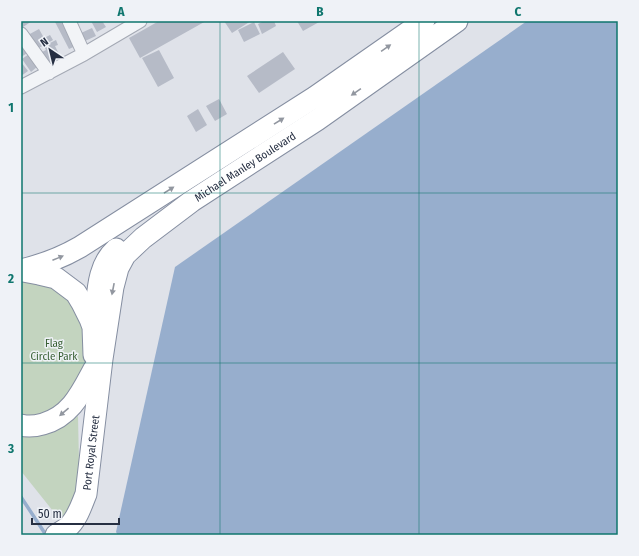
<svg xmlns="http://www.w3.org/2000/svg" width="639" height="556" font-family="'Fira Sans Condensed',sans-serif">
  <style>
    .green { fill: #c3d4bf }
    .water { fill: #97aecd }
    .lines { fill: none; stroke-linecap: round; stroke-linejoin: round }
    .stream { stroke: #97aecd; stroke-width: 3.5 }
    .building { fill: #b6bbc7 }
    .minor-casing { stroke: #a4a9b4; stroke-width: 15 }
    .trunk-casing { stroke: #858ea1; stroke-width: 23 }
    .minor { stroke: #f2f4f7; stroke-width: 13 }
    .trunk { stroke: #fff; stroke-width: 21 }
    .oneway { fill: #9297a0 }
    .grid { fill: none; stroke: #0f766e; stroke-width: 1; stroke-opacity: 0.55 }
    .labels { text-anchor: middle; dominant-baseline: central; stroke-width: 3; stroke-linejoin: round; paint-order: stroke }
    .street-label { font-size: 11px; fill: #262f42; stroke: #eff2f7 }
    .park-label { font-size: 11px; fill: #385f33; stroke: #eff2f7 }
    .neatline { fill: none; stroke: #0f766e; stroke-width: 1.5 }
    .grid-label { font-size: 13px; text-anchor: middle; font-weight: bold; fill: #0f766e }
  </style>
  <rect width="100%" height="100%" fill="#dfe2e9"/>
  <path class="green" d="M 21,276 L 53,283 L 72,297 L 86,325 L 89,364 L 62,407 L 36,420 L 21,417 Z
    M 78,416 L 79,463 L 78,483 L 72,505 L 61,521 L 21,471 L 21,436 L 39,436 L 58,430 Z"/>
  <path class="water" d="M 527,21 L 618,21 L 618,535 L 118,535 L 116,532 L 175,267 Z"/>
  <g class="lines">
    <path class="stream" d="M 21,497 L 46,535"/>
  </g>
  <path class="building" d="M 21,21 L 32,21 L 23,27 L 21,24 Z
    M 57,21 L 65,21 L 78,45 L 69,49 L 55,22 Z
    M 91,21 L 102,21 L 106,27 L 97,32 Z
    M 159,21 L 206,21 L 140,58 L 129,38 Z
    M 224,21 L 251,21 L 232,33 Z
    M 264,21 L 274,21 L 276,26 L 262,34 L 258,24 Z
    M 297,21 L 321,21 L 303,31 Z
    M 254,22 L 260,34 L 244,42 L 238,30 Z
    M 92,28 L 96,36 L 85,41 L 81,33 Z
    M 39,29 L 44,38 L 50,35 L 53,40 L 37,49 L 33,44 L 42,39 L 33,44 L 28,35 Z
    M 56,40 L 58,45 L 55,46 L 60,56 L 46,64 L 40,53 L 46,50 L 44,46 Z
    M 21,43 L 29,52 L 21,57 Z
    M 159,50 L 174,78 L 158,87 L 142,58 Z
    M 283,52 L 295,69 L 259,93 L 247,76 Z
    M 29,54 L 38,66 L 31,72 L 22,59 Z
    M 21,62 L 28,71 L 21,76 Z
    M 219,99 L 227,114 L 215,121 L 206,106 Z
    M 198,109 L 207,125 L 196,132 L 187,116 Z"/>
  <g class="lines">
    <defs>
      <path id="minor" d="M 69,21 L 84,54
        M 21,34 L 49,73
        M 21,87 L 84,54 L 140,21"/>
      <g id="trunk">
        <path d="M 21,270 C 42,265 61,258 80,247 L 315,97 L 424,21"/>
        <path d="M 23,271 L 39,274 L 56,278 L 76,293 L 82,303 L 90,319 L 93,327 L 94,355"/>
        <path d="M 96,309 C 98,288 99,264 116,249"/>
        <path d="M 21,425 C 28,427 36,426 43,424 C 71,416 81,393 94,369"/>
        <path id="s1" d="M 56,535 C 59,533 63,531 67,528 C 77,520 81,506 86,494 L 102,359 L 113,287 L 118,268 L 125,255 L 143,238 L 192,201 L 317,120 L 457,21"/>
      </g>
    </defs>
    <use href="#minor" class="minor-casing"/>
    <use href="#trunk" class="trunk-casing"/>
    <use href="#minor" class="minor"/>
    <use href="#trunk" class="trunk"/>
  </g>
  <defs><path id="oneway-solid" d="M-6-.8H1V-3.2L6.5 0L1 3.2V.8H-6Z"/></defs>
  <g class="oneway">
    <use href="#oneway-solid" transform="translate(386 48) rotate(-35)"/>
    <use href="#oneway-solid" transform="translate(356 92) rotate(145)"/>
    <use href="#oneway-solid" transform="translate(279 121) rotate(-32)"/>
    <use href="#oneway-solid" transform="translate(169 190) rotate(-32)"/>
    <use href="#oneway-solid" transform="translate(58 258) rotate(-22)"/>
    <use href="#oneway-solid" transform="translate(113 289) rotate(101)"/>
    <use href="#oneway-solid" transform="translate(64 412) rotate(140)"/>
  </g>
  <path class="grid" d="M 220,21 L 220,535M 419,21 L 419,535M 21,193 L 618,193M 21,363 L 618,363"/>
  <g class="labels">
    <g class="street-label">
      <text stroke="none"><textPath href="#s1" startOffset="445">Michael Manley Boulevard</textPath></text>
      <text stroke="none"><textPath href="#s1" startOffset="94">Port Royal Street</textPath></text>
    </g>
    <g class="park-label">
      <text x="54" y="343">Flag<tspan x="54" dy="13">Circle Park</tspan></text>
    </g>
  </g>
  <rect width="639" height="556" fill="none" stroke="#eff2f7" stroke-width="44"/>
  <g transform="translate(50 50) rotate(325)" stroke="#eff2f7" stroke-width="3" paint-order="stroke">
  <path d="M0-3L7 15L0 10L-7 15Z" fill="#262f42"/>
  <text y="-6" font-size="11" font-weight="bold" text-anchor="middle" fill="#262f42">N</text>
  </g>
  <path d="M32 518v6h87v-6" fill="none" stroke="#262f42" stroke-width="2"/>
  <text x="38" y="518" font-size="12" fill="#262f42" stroke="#eff2f7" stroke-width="3" paint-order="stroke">50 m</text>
  <rect x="22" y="22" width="595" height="512" class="neatline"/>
  <g class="grid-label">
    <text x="121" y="16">A</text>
    <text x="320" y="16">B</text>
    <text x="518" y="16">C</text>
    <text x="11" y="112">1</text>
    <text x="11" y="283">2</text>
    <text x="11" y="453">3</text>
  </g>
</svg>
